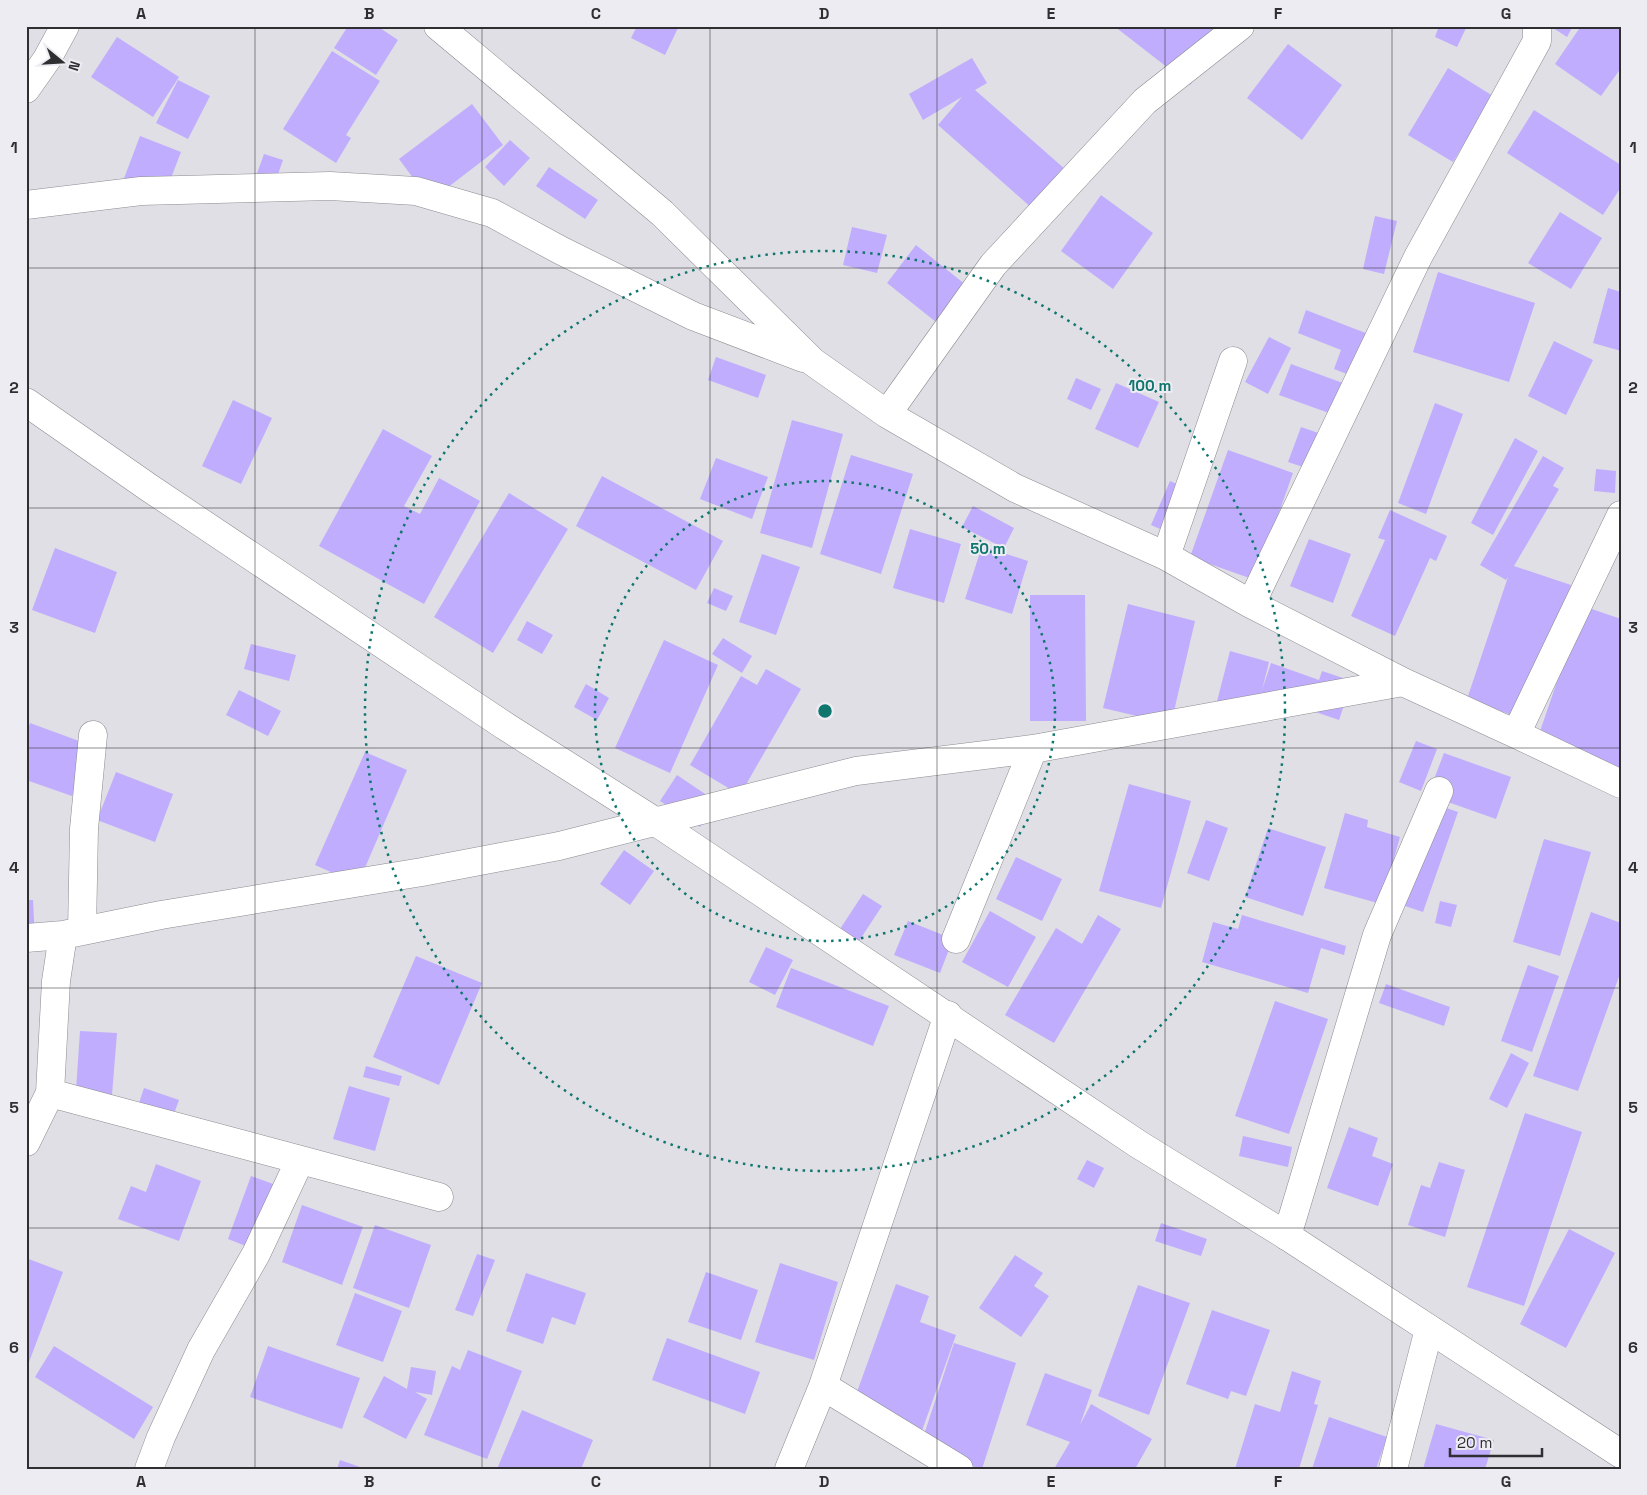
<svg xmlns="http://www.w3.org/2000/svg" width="1647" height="1495" font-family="'Space Grotesk',sans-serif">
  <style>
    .building { fill: #c0adfd }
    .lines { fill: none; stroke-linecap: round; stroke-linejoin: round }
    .street-casing { stroke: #8c8b90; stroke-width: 29 }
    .secondary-casing { stroke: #8c8b90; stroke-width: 29 }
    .street { stroke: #fff; stroke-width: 28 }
    .secondary { stroke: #fff; stroke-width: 28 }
    .grid { fill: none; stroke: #2f2f31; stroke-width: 1; stroke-opacity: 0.55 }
    .ring { fill: none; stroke: #0f766e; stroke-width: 2.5; stroke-dasharray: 2.5 5 }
    .centre { fill: #0f766e; stroke: #edecf2; stroke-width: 2.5 }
    .ring-label { font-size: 15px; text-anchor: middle; font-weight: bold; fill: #0f766e; stroke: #edecf2; stroke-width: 4; stroke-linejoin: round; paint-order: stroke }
    .neatline { fill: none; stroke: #2f2f31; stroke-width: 2 }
    .grid-label { font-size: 16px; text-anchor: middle; font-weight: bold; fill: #2f2f31 }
  </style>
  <rect width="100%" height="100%" fill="#e0dfe5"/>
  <path class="building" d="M 348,26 L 377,26 L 398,40 L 376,75 L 334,48 Z
    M 637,26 L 679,26 L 665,55 L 631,38 Z
    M 1114,26 L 1235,26 L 1190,85 Z
    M 1439,26 L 1467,26 L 1457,47 L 1435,37 Z
    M 1550,26 L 1573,26 L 1567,37 Z
    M 1581,26 L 1621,26 L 1621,68 L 1601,96 L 1555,64 Z
    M 117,37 L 179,77 L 153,117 L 91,77 Z
    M 1288,44 L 1342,85 L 1302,140 L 1247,98 Z
    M 332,51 L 380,81 L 346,135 L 351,138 L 336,163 L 283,129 Z
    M 972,58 L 987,83 L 975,90 L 1066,170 L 1033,209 L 938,125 L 962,97 L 923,120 L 909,94 Z
    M 1448,68 L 1493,96 L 1453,162 L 1408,135 Z
    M 178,80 L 210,96 L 188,139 L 156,123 Z
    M 472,104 L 503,145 L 430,201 L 399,159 Z
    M 1534,110 L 1621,165 L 1621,187 L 1603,215 L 1507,153 Z
    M 140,136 L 181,152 L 164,196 L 123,181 Z
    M 510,140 L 530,158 L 504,186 L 485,167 Z
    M 264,154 L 283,160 L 270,197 L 251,190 Z
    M 549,167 L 598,200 L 585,219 L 536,186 Z
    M 1101,195 L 1153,233 L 1113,289 L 1061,251 Z
    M 1560,212 L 1602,238 L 1571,289 L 1528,263 Z
    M 1375,216 L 1397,221 L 1384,274 L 1363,269 Z
    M 852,227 L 887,235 L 877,273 L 843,265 Z
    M 916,245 L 971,289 L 941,326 L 887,283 Z
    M 1438,272 L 1535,303 L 1509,382 L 1413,352 Z
    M 1608,288 L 1621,292 L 1621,351 L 1593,343 Z
    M 1306,310 L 1376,337 L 1360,379 L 1334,369 L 1341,350 L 1298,333 Z
    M 1269,337 L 1291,348 L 1268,394 L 1245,382 Z
    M 1554,341 L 1593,360 L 1566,415 L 1528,396 Z
    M 716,357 L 766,375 L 758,398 L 708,380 Z
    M 1291,364 L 1351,386 L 1340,417 L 1279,395 Z
    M 1076,378 L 1101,389 L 1091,410 L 1067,399 Z
    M 1116,383 L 1159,402 L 1138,448 L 1095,429 Z
    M 233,400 L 272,418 L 241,484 L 202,466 Z
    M 1435,403 L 1463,414 L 1426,514 L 1398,503 Z
    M 792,420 L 843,434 L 812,548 L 760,533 Z
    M 1301,427 L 1327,436 L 1315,471 L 1288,462 Z
    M 383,429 L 432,456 L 404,506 L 420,514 L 439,478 L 480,501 L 424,604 L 319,546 Z
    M 1515,438 L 1538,451 L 1493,535 L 1471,523 Z
    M 1228,450 L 1293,473 L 1255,580 L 1190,557 Z
    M 851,455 L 913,474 L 881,574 L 820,554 Z
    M 1543,456 L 1564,468 L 1553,486 L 1559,489 L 1514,566 L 1571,585 L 1526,720 L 1467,699 L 1508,577 L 1506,580 L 1480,565 Z
    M 716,458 L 768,477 L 752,519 L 700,499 Z
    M 1596,469 L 1616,471 L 1615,493 L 1594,491 Z
    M 602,476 L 723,541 L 696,590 L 576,526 Z
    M 1170,481 L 1191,490 L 1171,534 L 1151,525 Z
    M 509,493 L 568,529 L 493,653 L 434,617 Z
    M 973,506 L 1014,528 L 1004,548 L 962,527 Z
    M 1390,510 L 1447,536 L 1436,561 L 1430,558 L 1395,636 L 1351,616 L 1385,540 L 1378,538 Z
    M 910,529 L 961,544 L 944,603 L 893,588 Z
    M 1309,539 L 1351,554 L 1333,603 L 1290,586 Z
    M 982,546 L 1028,561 L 1012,614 L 965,599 Z
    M 55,548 L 117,572 L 95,633 L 32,610 Z
    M 762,554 L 800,567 L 776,635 L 739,622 Z
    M 714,588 L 733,596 L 726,611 L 707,603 Z
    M 1030,595 L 1085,595 L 1086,721 L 1030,721 Z
    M 1128,604 L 1195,621 L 1171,724 L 1103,708 Z
    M 1583,606 L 1621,619 L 1621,769 L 1537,740 Z
    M 527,621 L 553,635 L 542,654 L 517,640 Z
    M 723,638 L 752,656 L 742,673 L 712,654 Z
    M 664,640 L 718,665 L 670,773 L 615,748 Z
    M 251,644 L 296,655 L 289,681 L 244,669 Z
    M 1230,651 L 1269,662 L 1262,690 L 1271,663 L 1319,680 L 1322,671 L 1352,681 L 1339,720 L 1260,693 L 1254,715 L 1216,705 Z
    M 766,669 L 801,689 L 740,795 L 690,765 L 741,676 L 757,685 Z
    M 586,684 L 609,698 L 597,720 L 574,707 Z
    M 239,690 L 281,711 L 268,736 L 226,715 Z
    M 30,723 L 90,745 L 72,796 L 26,780 L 26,734 Z
    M 1416,741 L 1437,749 L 1421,791 L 1399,782 Z
    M 365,752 L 407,770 L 358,884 L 315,865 Z
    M 1444,753 L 1511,777 L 1496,819 L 1428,795 Z
    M 116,772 L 173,794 L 155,842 L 97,820 Z
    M 677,775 L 717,802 L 700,827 L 660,801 Z
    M 1129,784 L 1191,801 L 1161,908 L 1099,891 Z
    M 1426,801 L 1458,812 L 1423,912 L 1390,901 Z
    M 1345,813 L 1368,820 L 1367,827 L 1400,837 L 1381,904 L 1324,888 Z
    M 1206,820 L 1228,828 L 1209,881 L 1187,873 Z
    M 1268,828 L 1326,847 L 1303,916 L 1245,897 Z
    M 1544,839 L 1591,852 L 1560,956 L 1513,942 Z
    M 624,850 L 654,871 L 630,905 L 600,884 Z
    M 1016,857 L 1062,879 L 1042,921 L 996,899 Z
    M 863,894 L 882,906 L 859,941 L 840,929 Z
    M 26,900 L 33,900 L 35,940 L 26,941 Z
    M 1440,901 L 1457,905 L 1451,927 L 1435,923 Z
    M 990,911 L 1036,937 L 1008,987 L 962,962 Z
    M 1591,912 L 1621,923 L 1621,971 L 1578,1091 L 1533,1076 Z
    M 1098,915 L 1121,929 L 1054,1043 L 1005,1015 L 1056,928 L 1082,944 Z
    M 1242,915 L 1346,946 L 1344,955 L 1321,948 L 1308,993 L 1202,962 L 1213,922 L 1238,929 Z
    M 908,921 L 953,939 L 940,973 L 894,955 Z
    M 766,947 L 793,960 L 775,995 L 749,982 Z
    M 416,956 L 482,983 L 439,1085 L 373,1057 Z
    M 1528,965 L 1559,976 L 1532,1052 L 1501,1041 Z
    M 791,968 L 889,1006 L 873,1046 L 776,1007 Z
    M 1386,984 L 1450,1007 L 1444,1026 L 1379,1003 Z
    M 1275,1001 L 1328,1019 L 1289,1134 L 1235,1116 Z
    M 80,1031 L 117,1033 L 111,1107 L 75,1105 Z
    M 1511,1053 L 1529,1063 L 1507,1108 L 1489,1099 Z
    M 366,1066 L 402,1076 L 399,1086 L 363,1077 Z
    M 349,1086 L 390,1098 L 375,1151 L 333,1139 Z
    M 144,1088 L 179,1100 L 167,1133 L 133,1121 Z
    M 1525,1113 L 1582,1132 L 1524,1306 L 1467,1287 Z
    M 1349,1127 L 1378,1138 L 1372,1156 L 1393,1164 L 1378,1206 L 1327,1188 Z
    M 1243,1136 L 1292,1147 L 1288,1167 L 1239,1156 Z
    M 1087,1160 L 1104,1168 L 1094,1188 L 1077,1179 Z
    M 1439,1162 L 1465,1170 L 1445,1237 L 1408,1225 L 1421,1185 L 1430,1188 Z
    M 156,1164 L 201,1181 L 179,1241 L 118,1219 L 131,1186 L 146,1192 Z
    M 251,1176 L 284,1188 L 261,1252 L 228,1239 Z
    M 302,1205 L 363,1227 L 342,1285 L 282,1262 Z
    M 1161,1223 L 1207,1239 L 1201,1256 L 1155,1241 Z
    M 375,1225 L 431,1245 L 409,1308 L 353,1288 Z
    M 1569,1229 L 1615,1253 L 1566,1348 L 1520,1324 Z
    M 477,1254 L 495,1260 L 473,1316 L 455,1310 Z
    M 1015,1255 L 1043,1273 L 1034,1286 L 1049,1296 L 1021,1337 L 979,1308 Z
    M 26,1258 L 63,1272 L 26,1370 Z
    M 780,1263 L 838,1282 L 814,1360 L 755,1342 Z
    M 706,1272 L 758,1290 L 741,1340 L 688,1322 Z
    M 526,1273 L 586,1293 L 575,1325 L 552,1317 L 543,1344 L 506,1331 Z
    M 896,1284 L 929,1296 L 920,1322 L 956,1335 L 919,1439 L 849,1414 Z
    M 1138,1285 L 1190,1303 L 1149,1415 L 1098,1396 Z
    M 355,1293 L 402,1311 L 383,1362 L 336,1345 Z
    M 1212,1310 L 1270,1330 L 1246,1396 L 1231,1391 L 1228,1399 L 1186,1384 Z
    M 667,1338 L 760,1372 L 745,1414 L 652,1380 Z
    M 954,1343 L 1016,1363 L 982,1469 L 919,1450 Z
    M 54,1346 L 153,1407 L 134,1439 L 35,1377 Z
    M 268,1346 L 360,1378 L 342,1429 L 250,1397 Z
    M 468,1350 L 522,1371 L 487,1459 L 424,1435 L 452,1366 L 460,1370 Z
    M 411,1367 L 436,1371 L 432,1395 L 415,1392 L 427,1399 L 406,1439 L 363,1417 L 384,1376 L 407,1389 Z
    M 1292,1371 L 1321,1381 L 1314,1404 L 1318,1405 L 1299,1469 L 1235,1469 L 1255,1404 L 1280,1412 Z
    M 1045,1373 L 1092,1390 L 1080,1425 L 1091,1404 L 1152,1439 L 1135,1469 L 1054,1469 L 1070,1442 L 1026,1425 Z
    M 522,1410 L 593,1440 L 581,1469 L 497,1469 Z
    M 1329,1417 L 1387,1437 L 1376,1469 L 1312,1469 Z
    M 1436,1424 L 1494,1440 L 1485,1469 L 1423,1469 Z
    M 340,1460 L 363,1468 L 363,1469 L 337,1469 Z"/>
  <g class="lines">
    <defs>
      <path id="street" d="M 438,26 L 662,213 L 813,362 L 887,414 L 1015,488 L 1166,556 L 1251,604 L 1403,682 L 1516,734 L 1621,784
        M 26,89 L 47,59 L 65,26
        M 26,205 L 141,191 L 330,186 L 416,191 L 492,213 L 560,250 L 693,316 L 803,358
        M 887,414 L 993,265 L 1145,101 L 1240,26
        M 1166,556 L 1233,361
        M 1251,604 L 1418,257 L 1537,41 L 1537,26
        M 1516,734 L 1621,515
        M 82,931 L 84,829 L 93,735
        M 26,938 L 63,935 L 161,915 L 422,872 L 559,846 L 856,771 L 1033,749 L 1403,682
        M 956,939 L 1033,749
        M 50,1093 L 439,1197
        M 26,1142 L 50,1093 L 56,981 L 63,935
        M 1287,1236 L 1377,935 L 1439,791
        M 823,1386 L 959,1469
        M 149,1469 L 161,1437 L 201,1350 L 256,1254 L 300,1160
        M 789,1469 L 823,1386 L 948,1015
        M 1393,1469 L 1429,1329"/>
      <path id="secondary" d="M 26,402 L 148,487 L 505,726 L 656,822 L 1138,1144 L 1287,1236 L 1621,1454"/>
    </defs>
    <use href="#street" class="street-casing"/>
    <use href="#secondary" class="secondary-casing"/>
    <use href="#street" class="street"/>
    <use href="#secondary" class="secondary"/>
  </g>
  <path class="grid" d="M 255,26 L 255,1469M 482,26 L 482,1469M 710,26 L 710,1469M 937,26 L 937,1469M 1165,26 L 1165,1469M 1392,26 L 1392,1469M 26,268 L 1621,268M 26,508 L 1621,508M 26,748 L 1621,748M 26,988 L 1621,988M 26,1228 L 1621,1228"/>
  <g class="ring">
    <circle cx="825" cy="711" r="230"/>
    <circle cx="825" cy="711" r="460"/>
  </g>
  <circle cx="825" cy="711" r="8" class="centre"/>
  <g class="ring-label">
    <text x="1150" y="391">100 m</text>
    <text x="988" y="554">50 m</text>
  </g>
  <rect width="1647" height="1495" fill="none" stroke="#edecf2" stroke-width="55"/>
  <g transform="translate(62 62) rotate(108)" stroke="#edecf2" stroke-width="4" paint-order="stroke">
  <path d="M0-4L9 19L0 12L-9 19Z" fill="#2f2f31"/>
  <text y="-8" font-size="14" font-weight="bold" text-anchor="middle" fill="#2f2f31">N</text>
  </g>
  <path d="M1450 1448v8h92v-8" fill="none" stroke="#2f2f31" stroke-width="2.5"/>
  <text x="1457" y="1448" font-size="15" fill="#2f2f31" stroke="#edecf2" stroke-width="4" paint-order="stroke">20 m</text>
  <rect x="28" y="28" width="1592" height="1440" class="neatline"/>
  <g class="grid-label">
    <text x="141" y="19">A</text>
    <text x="369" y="19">B</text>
    <text x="596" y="19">C</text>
    <text x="824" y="19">D</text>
    <text x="1051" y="19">E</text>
    <text x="1278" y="19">F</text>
    <text x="1506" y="19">G</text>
    <text x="14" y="153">1</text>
    <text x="1633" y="153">1</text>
    <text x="14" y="393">2</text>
    <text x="1633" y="393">2</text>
    <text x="14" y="633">3</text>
    <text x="1633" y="633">3</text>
    <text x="14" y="873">4</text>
    <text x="1633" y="873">4</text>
    <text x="14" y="1113">5</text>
    <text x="1633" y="1113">5</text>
    <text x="14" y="1353">6</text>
    <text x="1633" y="1353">6</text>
    <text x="141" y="1487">A</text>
    <text x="369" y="1487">B</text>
    <text x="596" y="1487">C</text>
    <text x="824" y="1487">D</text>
    <text x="1051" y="1487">E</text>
    <text x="1278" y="1487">F</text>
    <text x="1506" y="1487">G</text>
  </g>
</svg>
